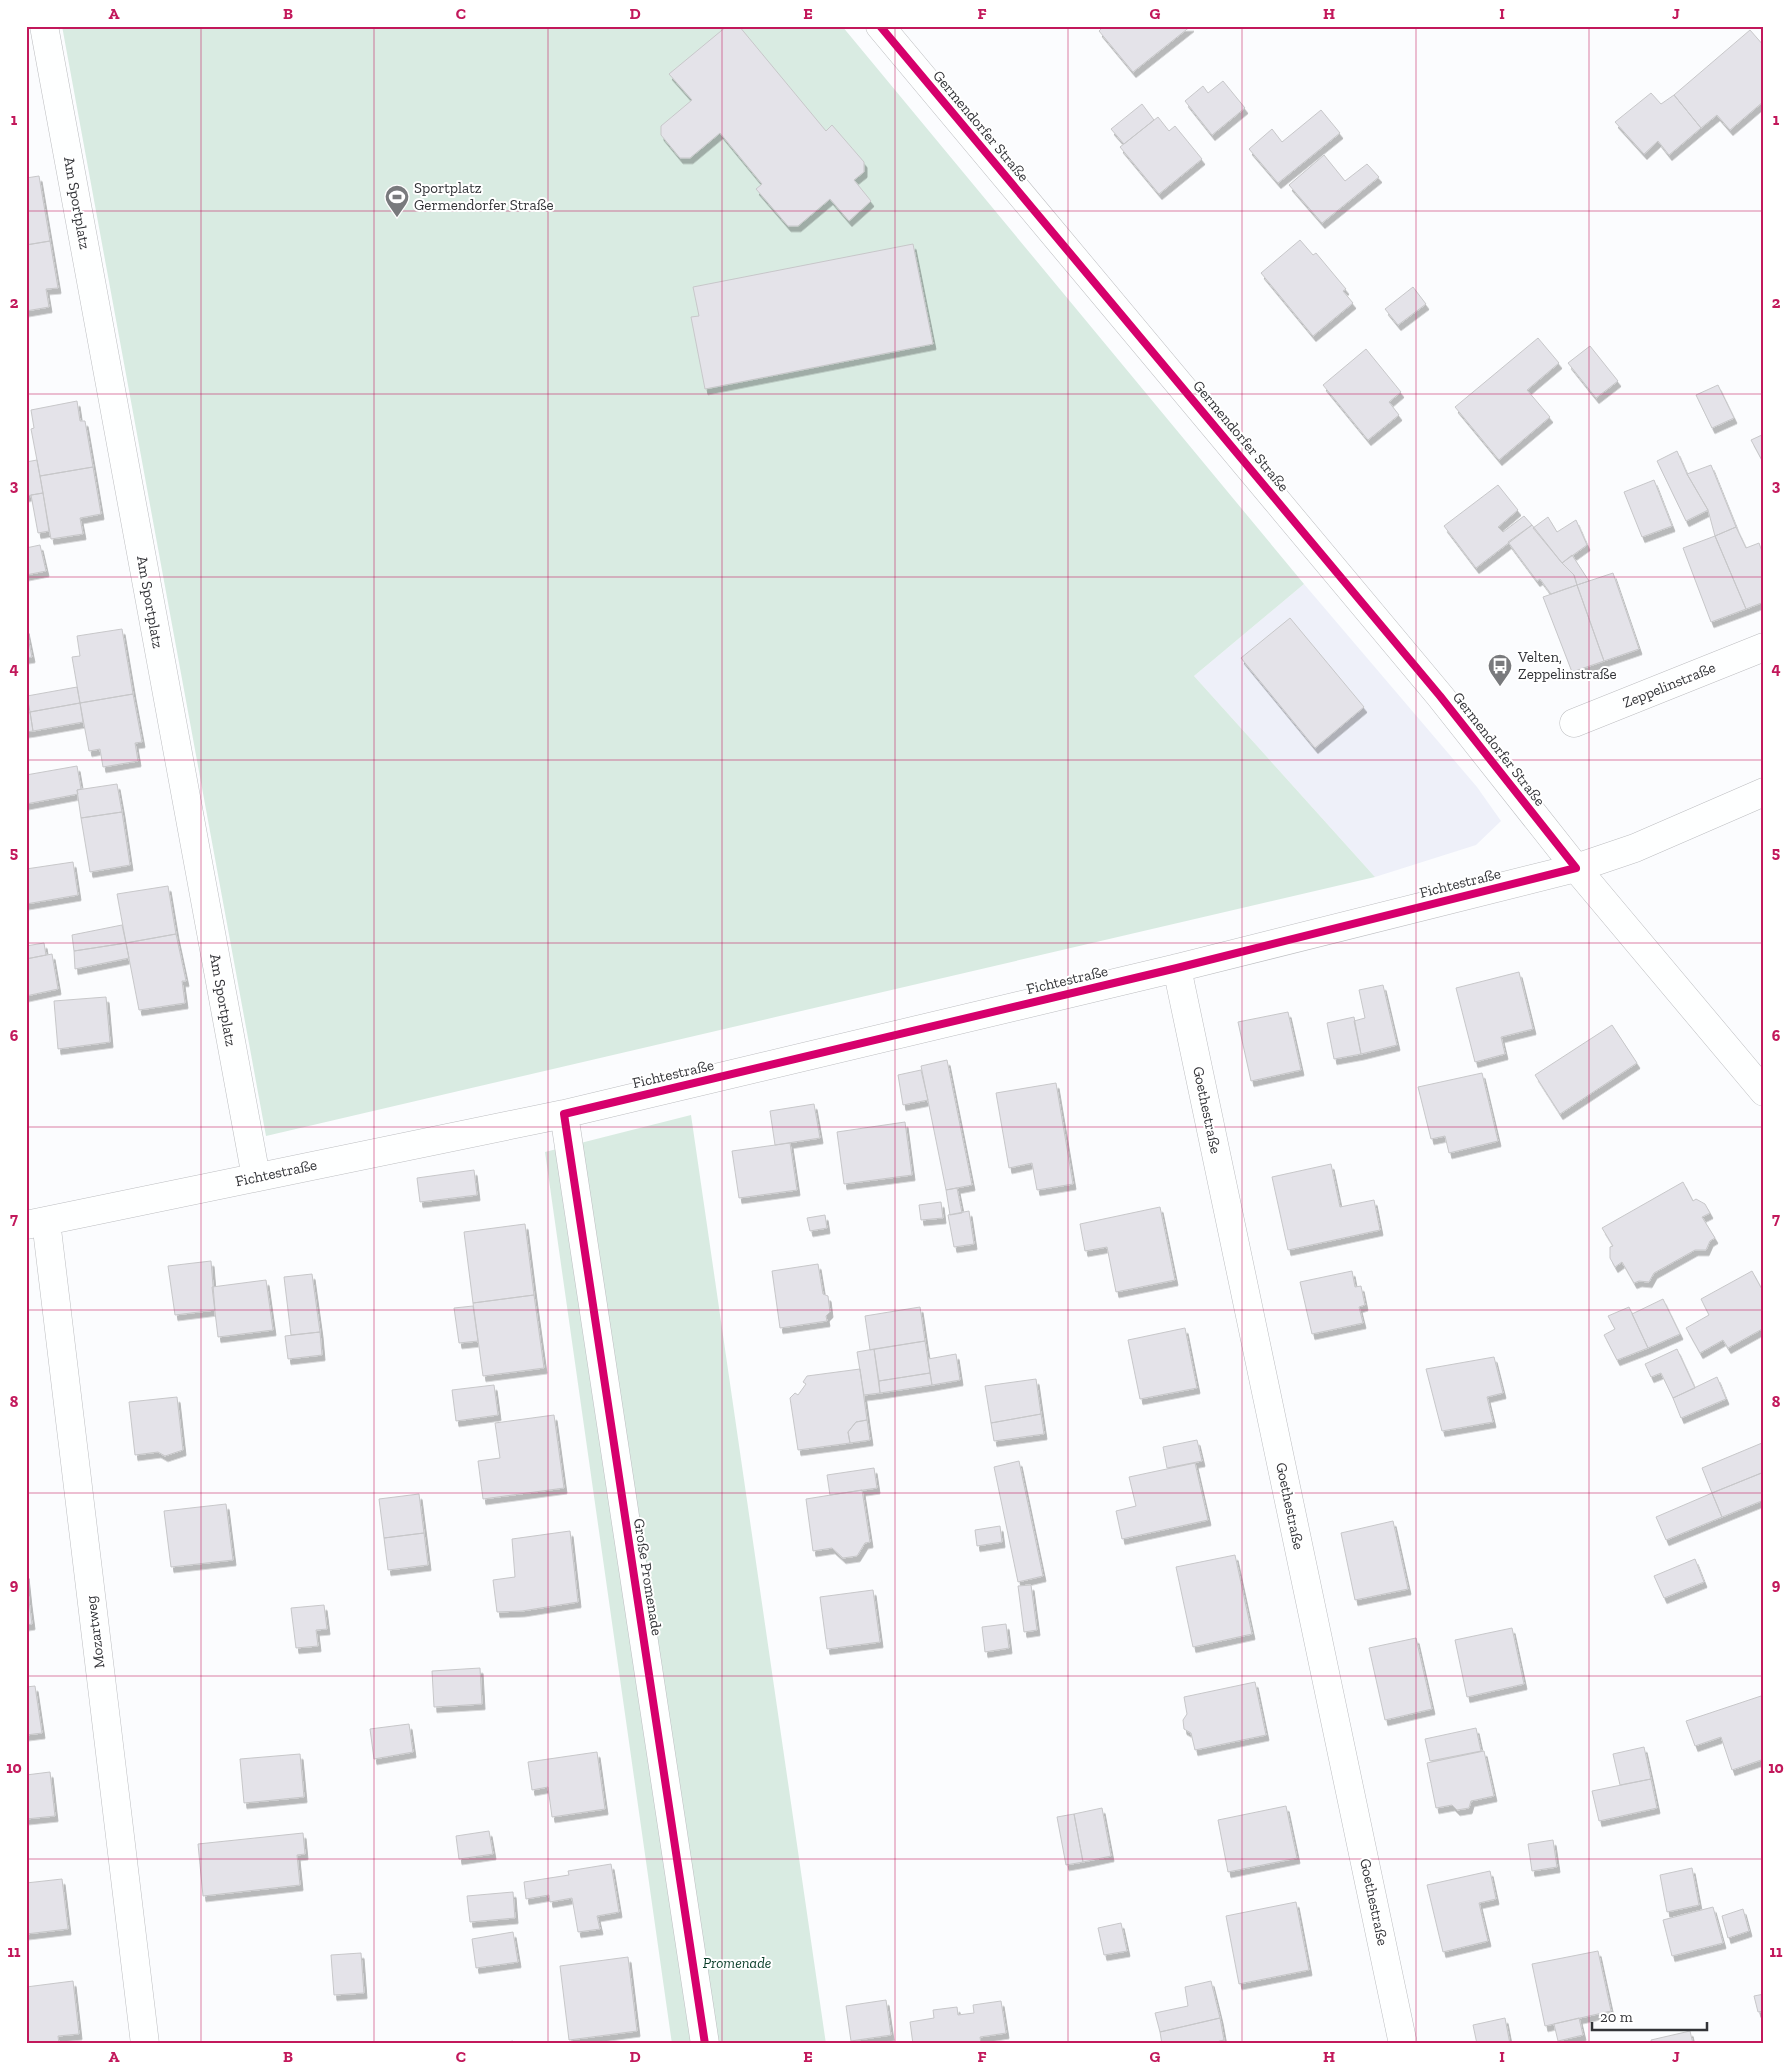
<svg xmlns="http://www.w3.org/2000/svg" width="1790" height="2070" font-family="'Zilla Slab',serif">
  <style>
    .built { fill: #eef0f9 }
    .green { fill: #d9ebe2 }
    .building { fill: #e4e3e9; stroke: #c7c7c9; filter: url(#shadow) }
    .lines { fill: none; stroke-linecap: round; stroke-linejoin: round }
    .minor-casing { stroke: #bdbec1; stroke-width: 29 }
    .secondary-casing { stroke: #bdbec1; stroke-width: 29 }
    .minor { stroke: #feffff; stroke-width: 28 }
    .secondary { stroke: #feffff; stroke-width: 28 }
    .cycleway-casing { stroke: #fff; stroke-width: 11 }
    .cycleway { stroke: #d6006c; stroke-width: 8 }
    .grid { fill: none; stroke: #c2185b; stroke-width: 1; stroke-opacity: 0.55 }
    .labels { text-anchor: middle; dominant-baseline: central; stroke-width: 4; stroke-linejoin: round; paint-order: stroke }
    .street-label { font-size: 15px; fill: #333438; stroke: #fff }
    .poi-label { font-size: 15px; fill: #333438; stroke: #fff; text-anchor: start }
    .park-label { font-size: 15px; font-style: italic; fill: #093c28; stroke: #fff }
    .neatline { fill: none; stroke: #c2185b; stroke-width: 2 }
    .grid-label { font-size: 16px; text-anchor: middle; font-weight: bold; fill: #c2185b }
  </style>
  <defs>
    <filter id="shadow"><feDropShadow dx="3" dy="5.5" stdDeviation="0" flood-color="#0004"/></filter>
  </defs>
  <rect width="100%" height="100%" fill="#fbfcfe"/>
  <path class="built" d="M 1304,584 L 1477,787 L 1501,821 L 1476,845 L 1375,877 L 1194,676 Z"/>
  <path class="green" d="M 62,26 L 842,26 L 1304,584 L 1194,676 L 1375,877 L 266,1136 Z
    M 691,1115 L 826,2044 L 672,2044 L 545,1152 Z"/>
  <path class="building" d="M 727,26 L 739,26 L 826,131 L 832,125 L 864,162 L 864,172 L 854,180 L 871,201 L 849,221 L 830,199 L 798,226 L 788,226 L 756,189 L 762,184 L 720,133 L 690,158 L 680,158 L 661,135 L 661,126 L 692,100 L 669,74 Z
    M 1104,26 L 1191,26 L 1133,72 L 1099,31 Z
    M 1750,30 L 1764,46 L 1764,101 L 1730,130 L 1717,115 L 1701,128 L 1674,95 Z
    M 1223,81 L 1245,108 L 1212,135 L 1185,101 L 1203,86 L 1208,93 Z
    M 1651,93 L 1661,104 L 1674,95 L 1701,128 L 1669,155 L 1658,141 L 1644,154 L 1615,122 Z
    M 1142,104 L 1154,120 L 1124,144 L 1111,129 Z
    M 1321,110 L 1340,133 L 1278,183 L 1249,149 L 1272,129 L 1282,142 Z
    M 1158,117 L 1169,131 L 1175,126 L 1202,159 L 1159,194 L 1120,147 Z
    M 1324,155 L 1345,181 L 1367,164 L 1379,177 L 1322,223 L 1289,185 Z
    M 39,176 L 50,241 L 26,245 L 26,178 Z
    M 1300,240 L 1313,255 L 1316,253 L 1346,289 L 1343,291 L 1353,303 L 1313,336 L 1261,273 Z
    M 50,241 L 58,288 L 46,289 L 49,307 L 26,311 L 26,245 Z
    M 913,244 L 933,344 L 705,389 L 691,317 L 699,316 L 693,287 Z
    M 1413,287 L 1426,304 L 1398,325 L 1385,309 Z
    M 1538,338 L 1559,363 L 1527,390 L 1550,417 L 1499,460 L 1455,407 Z
    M 1590,346 L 1618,381 L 1596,398 L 1568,363 Z
    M 1366,349 L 1401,392 L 1389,402 L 1399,415 L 1368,440 L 1323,385 Z
    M 1718,385 L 1734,418 L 1712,428 L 1696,395 Z
    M 77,401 L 80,421 L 85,421 L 93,467 L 40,476 L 31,429 L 34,428 L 31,410 Z
    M 1764,434 L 1764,464 L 1751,440 Z
    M 1677,451 L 1687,474 L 1708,510 L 1686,521 L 1657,461 Z
    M 37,460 L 43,493 L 26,496 L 26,462 Z
    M 1711,465 L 1736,527 L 1715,536 L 1708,510 L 1687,474 Z
    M 93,467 L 101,514 L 80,518 L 83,534 L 51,539 L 40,476 Z
    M 1654,480 L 1672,526 L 1642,537 L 1624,492 Z
    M 1498,485 L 1518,510 L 1498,527 L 1503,532 L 1524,516 L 1532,525 L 1476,568 L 1444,526 Z
    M 43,493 L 49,531 L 38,533 L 31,495 Z
    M 1548,517 L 1557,532 L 1576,520 L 1587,545 L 1562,563 L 1533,528 Z
    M 1532,525 L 1562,563 L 1574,575 L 1577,585 L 1551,594 L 1540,579 L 1537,581 L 1508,542 Z
    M 1736,527 L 1746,548 L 1759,543 L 1764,557 L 1764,602 L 1746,609 L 1715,536 Z
    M 1715,536 L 1746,609 L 1711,622 L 1683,548 Z
    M 40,545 L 46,571 L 26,575 L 26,548 Z
    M 1572,555 L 1589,581 L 1577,585 L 1574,575 L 1562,563 Z
    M 1613,573 L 1639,649 L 1604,661 L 1577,585 Z
    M 1577,585 L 1604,661 L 1572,672 L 1543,597 Z
    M 1290,618 L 1364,707 L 1315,748 L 1241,658 Z
    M 26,628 L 32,657 L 26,658 Z
    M 122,629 L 133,694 L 80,703 L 72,657 L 80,656 L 77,636 Z
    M 77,687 L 80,703 L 30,712 L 27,696 Z
    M 133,694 L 142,742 L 135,743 L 138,761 L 103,767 L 100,749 L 89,751 L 80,703 Z
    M 80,703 L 83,722 L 33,731 L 30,712 Z
    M 30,712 L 33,731 L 26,732 L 26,713 Z
    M 77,766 L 81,789 L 77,790 L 78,794 L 26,804 L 26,775 Z
    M 117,784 L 122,812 L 81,818 L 77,790 Z
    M 122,812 L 130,865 L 90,872 L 81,818 Z
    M 73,862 L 78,895 L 26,904 L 26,869 Z
    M 168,886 L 176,934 L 126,943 L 117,894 Z
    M 122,925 L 126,943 L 74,951 L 72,935 Z
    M 176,934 L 186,981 L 182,981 L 185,1003 L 139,1010 L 126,943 Z
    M 44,943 L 46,955 L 26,959 L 26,946 Z
    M 126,943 L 129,958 L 75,969 L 74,951 Z
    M 52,954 L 58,989 L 26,996 L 26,959 Z
    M 1519,972 L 1533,1029 L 1501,1037 L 1505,1054 L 1475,1062 L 1456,988 Z
    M 1383,985 L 1397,1045 L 1361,1054 L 1354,1021 L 1365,1018 L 1359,990 Z
    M 106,997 L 110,1042 L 58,1049 L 54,1001 Z
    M 1288,1012 L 1301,1070 L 1251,1081 L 1238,1022 Z
    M 1354,1017 L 1361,1054 L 1334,1059 L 1327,1023 Z
    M 1612,1025 L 1637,1063 L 1560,1114 L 1535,1075 Z
    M 947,1060 L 972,1185 L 946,1190 L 921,1066 Z
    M 921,1070 L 928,1100 L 903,1105 L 898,1075 Z
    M 1482,1073 L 1498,1141 L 1449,1153 L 1445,1136 L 1431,1139 L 1418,1087 Z
    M 1056,1083 L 1073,1184 L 1037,1190 L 1032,1163 L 1009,1168 L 996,1093 Z
    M 814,1104 L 820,1138 L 775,1145 L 770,1111 Z
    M 905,1122 L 912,1175 L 844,1184 L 837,1132 Z
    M 790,1143 L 797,1190 L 739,1198 L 732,1151 Z
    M 1331,1164 L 1340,1207 L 1374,1200 L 1380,1230 L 1288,1250 L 1272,1177 Z
    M 474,1170 L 477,1195 L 420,1202 L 417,1178 Z
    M 1683,1182 L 1693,1201 L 1696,1199 L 1705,1204 L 1710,1213 L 1702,1217 L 1715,1238 L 1710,1241 L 1706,1250 L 1695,1250 L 1654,1273 L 1649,1282 L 1639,1281 L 1634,1283 L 1622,1262 L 1615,1267 L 1610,1258 L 1610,1247 L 1613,1246 L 1602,1228 Z
    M 957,1188 L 962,1213 L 950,1215 L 946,1190 Z
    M 941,1202 L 943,1218 L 921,1220 L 919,1205 Z
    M 1160,1207 L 1175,1280 L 1116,1292 L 1107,1247 L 1085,1251 L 1080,1224 Z
    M 969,1211 L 974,1244 L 954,1247 L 948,1215 Z
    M 825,1215 L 827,1228 L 810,1231 L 807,1218 Z
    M 525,1224 L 534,1295 L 473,1303 L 464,1232 Z
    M 211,1261 L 215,1310 L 175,1315 L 168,1266 Z
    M 818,1264 L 823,1294 L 828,1296 L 830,1312 L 826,1316 L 827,1321 L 780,1328 L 772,1271 Z
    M 1352,1271 L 1355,1287 L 1361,1286 L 1365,1305 L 1359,1307 L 1363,1323 L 1312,1334 L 1300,1282 Z
    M 1752,1271 L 1764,1293 L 1764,1328 L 1728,1348 L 1723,1340 L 1700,1353 L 1686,1328 L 1709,1315 L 1701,1299 Z
    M 312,1274 L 320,1332 L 291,1335 L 284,1277 Z
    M 266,1280 L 273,1330 L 218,1337 L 212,1287 Z
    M 534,1295 L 544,1368 L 483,1376 L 473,1303 Z
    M 1663,1299 L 1680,1334 L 1648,1348 L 1632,1314 Z
    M 473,1306 L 478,1341 L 459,1343 L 454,1308 Z
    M 920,1307 L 925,1341 L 870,1350 L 865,1316 Z
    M 1629,1307 L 1648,1348 L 1617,1360 L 1604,1335 L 1615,1329 L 1608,1316 Z
    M 1185,1328 L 1197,1388 L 1140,1399 L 1128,1340 Z
    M 320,1332 L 322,1355 L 288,1359 L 285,1336 Z
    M 925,1341 L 930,1373 L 879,1381 L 874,1349 Z
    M 874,1349 L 880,1393 L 864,1395 L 857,1352 Z
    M 1677,1349 L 1695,1388 L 1673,1398 L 1661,1373 L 1651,1377 L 1645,1364 Z
    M 956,1354 L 960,1380 L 932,1385 L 928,1359 Z
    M 1494,1357 L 1503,1393 L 1487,1397 L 1493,1422 L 1442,1431 L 1426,1369 Z
    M 860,1369 L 867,1420 L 856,1422 L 848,1432 L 850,1443 L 798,1450 L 790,1398 L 795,1393 L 798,1395 L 806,1384 L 803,1382 L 807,1376 Z
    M 930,1373 L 932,1385 L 880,1393 L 879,1381 Z
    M 1717,1377 L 1726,1399 L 1681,1418 L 1673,1398 Z
    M 1036,1379 L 1041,1414 L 991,1423 L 985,1386 Z
    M 494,1385 L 498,1415 L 456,1421 L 452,1390 Z
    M 177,1397 L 183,1450 L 165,1456 L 158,1452 L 135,1455 L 129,1402 Z
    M 1041,1414 L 1044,1434 L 994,1441 L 991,1423 Z
    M 554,1415 L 564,1488 L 483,1499 L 478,1461 L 500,1458 L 495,1423 Z
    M 867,1420 L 870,1440 L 850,1443 L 848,1432 L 856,1422 Z
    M 1197,1440 L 1202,1461 L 1167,1468 L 1163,1447 Z
    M 1762,1443 L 1764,1472 L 1712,1493 L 1702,1468 Z
    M 1019,1461 L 1043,1576 L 1018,1582 L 994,1467 Z
    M 1195,1463 L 1208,1520 L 1122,1539 L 1116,1511 L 1136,1506 L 1129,1477 Z
    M 874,1468 L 877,1488 L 830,1495 L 827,1475 Z
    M 1764,1472 L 1764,1500 L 1722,1517 L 1712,1493 Z
    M 862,1490 L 870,1542 L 865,1543 L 857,1556 L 843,1558 L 832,1548 L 813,1551 L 806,1499 Z
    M 1712,1493 L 1722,1517 L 1666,1540 L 1656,1517 Z
    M 419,1494 L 424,1533 L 384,1538 L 379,1499 Z
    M 226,1504 L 233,1560 L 171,1567 L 164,1511 Z
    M 1393,1521 L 1408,1589 L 1355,1600 L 1341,1533 Z
    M 1000,1526 L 1002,1542 L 977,1546 L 975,1530 Z
    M 570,1531 L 578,1602 L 522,1611 L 497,1612 L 493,1580 L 515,1577 L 512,1539 Z
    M 424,1533 L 428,1565 L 388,1570 L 384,1538 Z
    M 1235,1555 L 1252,1634 L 1193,1647 L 1176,1567 Z
    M 1695,1559 L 1704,1582 L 1664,1598 L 1654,1576 Z
    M 26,1573 L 29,1601 L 26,1601 Z
    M 1031,1585 L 1037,1630 L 1024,1632 L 1018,1586 Z
    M 873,1590 L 880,1642 L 827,1649 L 820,1597 Z
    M 26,1601 L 29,1601 L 32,1624 L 26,1625 Z
    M 324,1605 L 327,1629 L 316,1630 L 318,1646 L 296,1648 L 291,1608 Z
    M 1006,1624 L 1009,1648 L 985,1652 L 982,1627 Z
    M 1512,1628 L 1524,1684 L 1467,1697 L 1455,1640 Z
    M 1416,1638 L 1432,1709 L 1385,1720 L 1369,1648 Z
    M 480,1668 L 482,1704 L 434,1707 L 432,1671 Z
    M 1255,1682 L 1266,1735 L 1195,1750 L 1191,1733 L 1184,1729 L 1183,1720 L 1187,1714 L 1184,1697 Z
    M 35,1686 L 42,1733 L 26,1735 L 26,1687 Z
    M 1761,1696 L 1764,1703 L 1764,1759 L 1732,1770 L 1721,1737 L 1695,1746 L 1686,1721 Z
    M 409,1724 L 413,1752 L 374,1759 L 370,1729 Z
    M 1476,1728 L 1481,1751 L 1430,1761 L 1425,1739 Z
    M 1644,1747 L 1651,1779 L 1620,1785 L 1613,1754 Z
    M 1484,1751 L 1494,1796 L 1471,1801 L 1469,1808 L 1457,1810 L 1452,1805 L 1436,1808 L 1427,1763 Z
    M 597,1752 L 605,1809 L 552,1817 L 548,1787 L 532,1790 L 528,1762 Z
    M 300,1754 L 304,1797 L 244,1803 L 240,1759 Z
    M 50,1772 L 55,1816 L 26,1819 L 26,1775 Z
    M 1651,1779 L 1657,1808 L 1599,1821 L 1592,1791 Z
    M 1286,1806 L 1297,1858 L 1228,1872 L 1218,1820 Z
    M 1102,1808 L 1111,1856 L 1083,1862 L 1074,1814 Z
    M 1074,1814 L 1083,1862 L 1066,1865 L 1057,1817 Z
    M 489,1831 L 493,1854 L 459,1859 L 456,1836 Z
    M 303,1833 L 305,1854 L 297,1855 L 300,1885 L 203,1896 L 198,1844 Z
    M 1553,1840 L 1557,1867 L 1532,1871 L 1528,1844 Z
    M 611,1864 L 619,1912 L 597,1916 L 600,1929 L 578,1932 L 572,1898 L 550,1902 L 549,1895 L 526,1899 L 524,1882 L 569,1875 L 568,1871 Z
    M 1692,1868 L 1699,1905 L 1667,1912 L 1660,1875 Z
    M 1490,1871 L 1496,1899 L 1479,1903 L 1488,1941 L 1443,1952 L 1427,1885 Z
    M 62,1879 L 68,1929 L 26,1934 L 26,1883 Z
    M 513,1892 L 515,1918 L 470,1922 L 467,1896 Z
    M 1296,1902 L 1309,1970 L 1239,1984 L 1226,1916 Z
    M 1713,1907 L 1723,1943 L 1672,1956 L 1663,1920 Z
    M 1743,1909 L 1749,1931 L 1728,1938 L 1722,1916 Z
    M 1121,1923 L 1127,1951 L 1104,1955 L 1098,1928 Z
    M 513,1932 L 518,1962 L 476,1968 L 472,1939 Z
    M 1598,1951 L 1611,2011 L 1545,2026 L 1532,1964 Z
    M 361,1953 L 364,1993 L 334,1995 L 331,1955 Z
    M 628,1957 L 637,2031 L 569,2040 L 560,1966 Z
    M 73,1981 L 79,2034 L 58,2036 L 59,2044 L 26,2044 L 26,1987 Z
    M 1211,1981 L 1220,2018 L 1160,2032 L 1155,2013 L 1188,2006 L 1185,1987 Z
    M 1764,1994 L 1764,2011 L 1758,2012 L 1754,1996 Z
    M 886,2000 L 891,2035 L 851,2041 L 846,2006 Z
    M 1001,2001 L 1006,2033 L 980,2037 L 981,2044 L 913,2044 L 910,2022 L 934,2018 L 933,2010 L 957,2007 L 958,2015 L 974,2013 L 973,2005 Z
    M 1220,2018 L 1224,2040 L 1209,2044 L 1162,2044 L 1160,2032 Z
    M 1505,2018 L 1510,2044 L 1477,2044 L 1473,2025 Z
    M 1579,2018 L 1583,2035 L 1558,2041 L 1554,2024 Z
    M 1690,2031 L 1693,2044 L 1652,2044 L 1651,2040 Z
    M 1224,2040 L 1225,2044 L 1209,2044 Z
    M 513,2041 L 514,2044 L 495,2044 Z"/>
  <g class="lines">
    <defs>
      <path id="minor" d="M 44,26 L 256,1177
        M 1574,723 L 1764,647
        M 1177,968 L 1403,2044
        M 564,1114 L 705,2044
        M 46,1221 L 145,2044
        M 26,1225 L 564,1114 L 1177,968 L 1576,868 L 1635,848 L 1764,792"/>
      <path id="secondary" d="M 880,26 L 1440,696 L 1576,868 L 1764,1092"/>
    </defs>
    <use href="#minor" class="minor-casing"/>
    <use href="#secondary" class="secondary-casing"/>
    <use href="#minor" class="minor"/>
    <use href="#secondary" class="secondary"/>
    <defs>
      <path id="cycleway" d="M 705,2044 L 564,1114 L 1177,968 L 1576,868 L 1440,696 L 880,26"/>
    </defs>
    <use href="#cycleway" class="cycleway-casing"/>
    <use href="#cycleway" class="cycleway"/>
  </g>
  <path class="grid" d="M 201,26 L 201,2044M 374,26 L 374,2044M 548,26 L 548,2044M 722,26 L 722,2044M 895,26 L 895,2044M 1068,26 L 1068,2044M 1242,26 L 1242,2044M 1416,26 L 1416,2044M 1589,26 L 1589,2044M 26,211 L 1764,211M 26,394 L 1764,394M 26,577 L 1764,577M 26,760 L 1764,760M 26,943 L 1764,943M 26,1127 L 1764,1127M 26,1310 L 1764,1310M 26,1493 L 1764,1493M 26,1676 L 1764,1676M 26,1859 L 1764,1859"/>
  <defs>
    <symbol id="stadium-pin" viewBox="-11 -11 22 30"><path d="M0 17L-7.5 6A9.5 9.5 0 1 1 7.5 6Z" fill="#797a7d" stroke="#fff"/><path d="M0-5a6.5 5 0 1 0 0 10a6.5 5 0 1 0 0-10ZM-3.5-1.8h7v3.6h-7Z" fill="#fff"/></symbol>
    <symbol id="bus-pin" viewBox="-11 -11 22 30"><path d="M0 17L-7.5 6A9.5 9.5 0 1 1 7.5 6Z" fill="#797a7d" stroke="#fff"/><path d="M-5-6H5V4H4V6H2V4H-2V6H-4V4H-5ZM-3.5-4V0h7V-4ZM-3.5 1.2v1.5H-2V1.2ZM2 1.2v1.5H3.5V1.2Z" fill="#fff"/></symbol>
  </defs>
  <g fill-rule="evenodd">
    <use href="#stadium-pin" x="383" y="183" width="28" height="38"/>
    <use href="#bus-pin" x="1486" y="652" width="28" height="38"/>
  </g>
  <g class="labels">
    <g class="street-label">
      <text transform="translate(981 126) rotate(50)">Germendorfer Straße</text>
      <text transform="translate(77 203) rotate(80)">Am Sportplatz</text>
      <text transform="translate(1241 436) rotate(50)">Germendorfer Straße</text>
      <text transform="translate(150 602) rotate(80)">Am Sportplatz</text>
      <text transform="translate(1669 685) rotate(-22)">Zeppelinstraße</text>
      <text transform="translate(1499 749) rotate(52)">Germendorfer Straße</text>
      <text transform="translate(1460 883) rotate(-14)">Fichtestraße</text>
      <text transform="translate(1067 980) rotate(-13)">Fichtestraße</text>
      <text transform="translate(223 1000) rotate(80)">Am Sportplatz</text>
      <text transform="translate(673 1074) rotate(-13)">Fichtestraße</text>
      <text transform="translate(1207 1110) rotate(78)">Goethestraße</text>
      <text transform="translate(276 1173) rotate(-12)">Fichtestraße</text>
      <text transform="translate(1290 1506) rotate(78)">Goethestraße</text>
      <text transform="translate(648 1577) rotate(81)">Große Promenade</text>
      <text transform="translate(95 1632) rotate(-97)">Mozartweg</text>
      <text transform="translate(1374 1902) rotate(78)">Goethestraße</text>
    </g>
    <g class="poi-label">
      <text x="414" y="188">Sportplatz<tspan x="414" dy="17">Germendorfer Straße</tspan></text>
      <text x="1518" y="657">Velten,<tspan x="1518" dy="17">Zeppelinstraße</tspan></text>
    </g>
    <g class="park-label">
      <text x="737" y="1963">Promenade</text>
    </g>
  </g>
  <rect width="1790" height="2070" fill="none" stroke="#ffffff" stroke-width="55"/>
  <path d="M1592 2022v8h115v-8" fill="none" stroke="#333438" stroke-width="2.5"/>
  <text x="1600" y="2022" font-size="15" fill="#333438" stroke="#ffffff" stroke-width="4" paint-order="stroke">20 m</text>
  <rect x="28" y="28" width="1734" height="2014" class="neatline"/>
  <g class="grid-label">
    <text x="114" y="19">A</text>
    <text x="288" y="19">B</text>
    <text x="461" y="19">C</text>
    <text x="635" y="19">D</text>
    <text x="808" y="19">E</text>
    <text x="982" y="19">F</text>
    <text x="1155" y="19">G</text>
    <text x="1329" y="19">H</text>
    <text x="1502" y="19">I</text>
    <text x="1676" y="19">J</text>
    <text x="14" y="125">1</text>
    <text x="1776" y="125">1</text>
    <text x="14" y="308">2</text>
    <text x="1776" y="308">2</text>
    <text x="14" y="491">3</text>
    <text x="1776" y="491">3</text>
    <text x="14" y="674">4</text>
    <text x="1776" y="674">4</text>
    <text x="14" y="858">5</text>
    <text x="1776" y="858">5</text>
    <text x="14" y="1041">6</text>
    <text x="1776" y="1041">6</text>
    <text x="14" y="1224">7</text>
    <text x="1776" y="1224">7</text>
    <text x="14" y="1407">8</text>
    <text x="1776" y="1407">8</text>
    <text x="14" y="1590">9</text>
    <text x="1776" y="1590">9</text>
    <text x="14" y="1773">10</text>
    <text x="1776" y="1773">10</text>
    <text x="14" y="1957">11</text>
    <text x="1776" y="1957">11</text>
    <text x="114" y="2062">A</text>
    <text x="288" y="2062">B</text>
    <text x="461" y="2062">C</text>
    <text x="635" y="2062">D</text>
    <text x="808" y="2062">E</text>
    <text x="982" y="2062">F</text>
    <text x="1155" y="2062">G</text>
    <text x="1329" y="2062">H</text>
    <text x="1502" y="2062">I</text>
    <text x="1676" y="2062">J</text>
  </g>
</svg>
